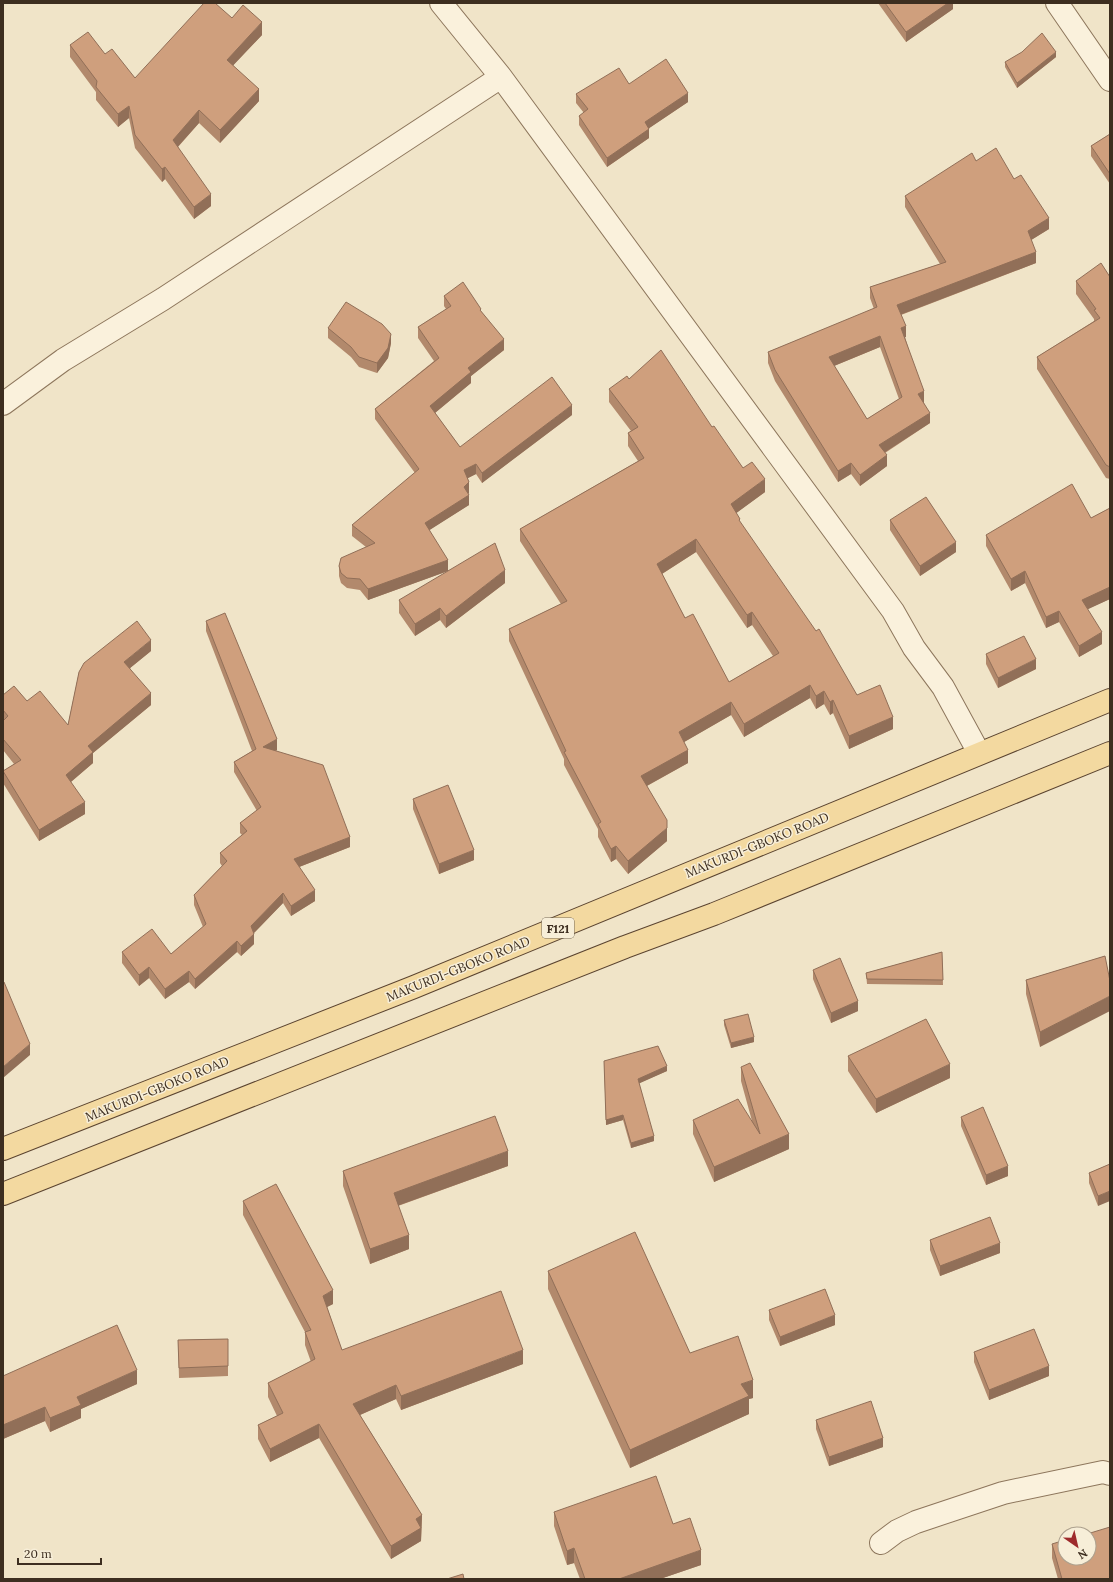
<svg xmlns="http://www.w3.org/2000/svg" width="1113" height="1582" font-family="Lora,serif">
  <style>
    .lines { fill: none; stroke-linecap: round; stroke-linejoin: round }
    .minor-casing { stroke: #8d765c; stroke-width: 24 }
    .major-casing { stroke: #5b4430; stroke-width: 24 }
    .minor { stroke: #faf1dc; stroke-width: 22 }
    .major { stroke: #f3d9a0; stroke-width: 22 }
    .wall { fill: #b2896c; fill-rule: evenodd }
    .shaded-wall { fill: #916f58 }
    .building { fill: #cf9f7d; stroke: #916f58; fill-rule: evenodd }
    .labels { text-anchor: middle; dominant-baseline: central; stroke-width: 3; stroke-linejoin: round; paint-order: stroke }
    .shield { fill: #f7eed8; stroke: #756857; stroke-width: 1 }
    .shield-label { font-size: 12px; font-weight: bold; fill: #3d2e20 }
    .street-label { font-size: 13px; fill: #3d2e20; stroke: #f7eed8 }
  </style>
  <rect width="100%" height="100%" fill="#f0e4c8"/>
  <g class="lines">
    <defs>
      <path id="minor" d="M 441,3 L 501,77 L 893,611 L 914,648 L 943,687 L 979,753
        M 1057,3 L 1110,80
        M 3,404 L 63,360 L 163,299 L 501,77
        M 881,1543 L 897,1531 L 916,1522 L 1003,1493 L 1103,1472 L 1110,1474"/>
      <path id="major" d="M 3,1149 L 414,987 L 1110,700
        M 3,1194 L 625,947 L 714,914 L 1110,753"/>
    </defs>
    <use href="#minor" class="minor-casing"/>
    <use href="#major" class="major-casing"/>
    <use href="#minor" class="minor"/>
    <use href="#major" class="major"/>
  </g>
  <path class="wall" d="M 878,3 L 953,3 L 953,9 L 906,42 Z
    M 232,18 L 262,35 L 233,65 L 259,101 L 220,143 L 199,123 L 178,147 L 211,206 L 194,219 L 165,179 L 162,182 L 135,148 L 129,118 L 118,127 L 96,100 L 96,92 L 70,57 L 70,45 L 105,54 L 135,78 Z
    M 1056,57 L 1017,88 L 1005,67 L 1005,62 Z
    M 629,84 L 688,102 L 649,128 L 649,138 L 607,167 L 579,125 L 579,116 L 584,113 L 576,103 L 576,94 Z
    M 1110,134 L 1110,184 L 1091,156 L 1091,146 Z
    M 976,161 L 1014,179 L 1049,229 L 1031,240 L 1036,263 L 901,315 L 906,337 L 905,337 L 924,402 L 924,403 L 930,423 L 885,453 L 887,466 L 860,486 L 851,474 L 838,482 L 775,381 L 768,363 L 768,352 L 874,309 L 870,298 L 870,287 L 940,264 L 905,207 L 905,196 ZM 880,347 L 899,399 L 867,419 L 834,366 Z
    M 1110,277 L 1110,479 L 1106,478 L 1037,369 L 1037,357 L 1094,321 L 1094,319 L 1076,294 L 1076,281 Z
    M 444,296 L 481,311 L 504,350 L 471,376 L 471,383 L 435,413 L 460,447 L 572,415 L 482,483 L 476,474 L 468,478 L 469,493 L 468,494 L 469,505 L 429,530 L 448,571 L 368,600 L 360,590 L 347,588 L 341,583 L 339,576 L 339,566 L 366,547 L 352,536 L 352,525 L 415,473 L 375,419 L 375,409 L 434,361 L 418,338 L 418,327 L 446,309 L 444,306 Z
    M 328,328 L 391,343 L 388,358 L 377,373 L 359,367 L 351,357 L 328,338 Z
    M 629,379 L 712,427 L 743,468 L 765,492 L 736,513 L 740,523 L 857,695 L 893,729 L 849,749 L 833,713 L 830,715 L 824,704 L 816,709 L 810,698 L 744,737 L 731,715 L 684,742 L 688,763 L 647,786 L 667,841 L 628,874 L 616,859 L 611,862 L 598,837 L 598,829 L 564,765 L 564,759 L 509,641 L 509,629 L 561,604 L 520,541 L 520,529 L 638,461 L 628,446 L 628,433 L 631,431 L 609,402 L 609,389 ZM 696,552 L 747,628 L 752,625 L 773,656 L 729,682 L 685,618 L 662,574 Z
    M 1110,508 L 1110,599 L 1087,609 L 1102,644 L 1079,657 L 1059,622 L 1046,628 L 1025,583 L 1011,591 L 986,546 L 986,535 L 1091,518 Z
    M 890,520 L 956,552 L 920,576 L 890,530 Z
    M 505,583 L 446,628 L 440,620 L 415,636 L 399,613 L 399,600 Z
    M 206,621 L 277,750 L 276,751 L 350,847 L 299,867 L 315,901 L 291,916 L 283,903 L 254,933 L 254,944 L 241,956 L 237,952 L 195,989 L 189,982 L 165,999 L 149,978 L 139,986 L 122,963 L 122,952 L 171,954 L 203,927 L 194,905 L 194,895 L 222,866 L 220,863 L 220,853 L 242,835 L 240,833 L 240,823 L 257,811 L 234,772 L 234,762 L 252,751 L 206,631 Z
    M 151,651 L 130,668 L 151,705 L 93,753 L 93,763 L 71,782 L 85,814 L 39,841 L 3,783 L 3,771 L 14,764 L 3,750 L 3,695 L 27,701 L 68,725 L 79,672 Z
    M 986,654 L 1036,669 L 998,688 L 986,664 Z
    M 413,799 L 474,860 L 439,874 L 413,809 Z
    M 942,952 L 943,985 L 867,984 L 866,973 Z
    M 1105,956 L 1040,1047 L 1026,994 L 1026,980 Z
    M 813,970 L 858,1011 L 831,1023 L 813,979 Z
    M 724,1020 L 754,1042 L 731,1048 L 724,1025 Z
    M 848,1056 L 950,1078 L 876,1113 L 848,1071 Z
    M 604,1061 L 667,1071 L 639,1083 L 654,1141 L 631,1148 L 623,1120 L 606,1125 Z
    M 741,1067 L 789,1149 L 714,1182 L 693,1134 L 693,1120 L 752,1121 L 741,1081 Z
    M 961,1117 L 1008,1176 L 986,1185 L 961,1126 Z
    M 1110,1164 L 1098,1206 L 1089,1183 L 1089,1173 Z
    M 508,1166 L 398,1206 L 409,1249 L 370,1264 L 343,1186 L 343,1171 Z
    M 243,1201 L 333,1304 L 327,1307 L 342,1350 L 523,1364 L 401,1410 L 396,1399 L 360,1415 L 422,1515 L 421,1541 L 391,1559 L 319,1438 L 270,1462 L 258,1439 L 258,1425 L 277,1416 L 268,1397 L 268,1383 L 311,1362 L 305,1345 L 305,1332 L 243,1215 Z
    M 930,1240 L 1000,1253 L 940,1276 L 930,1250 Z
    M 548,1271 L 690,1353 L 753,1398 L 749,1399 L 749,1414 L 630,1468 L 548,1289 Z
    M 769,1310 L 835,1325 L 780,1346 L 769,1320 Z
    M 228,1339 L 228,1376 L 179,1378 L 178,1340 Z
    M 974,1352 L 1049,1376 L 989,1400 L 974,1362 Z
    M 3,1376 L 137,1384 L 81,1409 L 81,1418 L 50,1432 L 45,1421 L 3,1439 Z
    M 816,1420 L 883,1447 L 829,1466 L 816,1429 Z
    M 554,1512 L 673,1524 L 701,1565 L 660,1579 L 580,1579 L 574,1563 L 567,1565 L 554,1526 Z
    M 1052,1544 L 1110,1579 L 1058,1579 L 1052,1558 Z"/>
  <path class="shaded-wall" d="M 948,3 L 953,3 L 953,9 L 906,42 L 906,32 Z
    M 262,22 L 262,35 L 227,72 L 227,60 Z
    M 1056,52 L 1056,57 L 1017,88 L 1017,83 Z
    M 259,89 L 259,101 L 220,143 L 220,130 Z
    M 688,93 L 688,102 L 645,131 L 645,122 Z
    M 129,106 L 129,118 L 118,127 L 118,114 Z
    M 199,110 L 199,123 L 173,152 L 173,140 Z
    M 649,129 L 649,138 L 607,167 L 607,158 Z
    M 165,167 L 165,179 L 162,182 L 162,169 Z
    M 211,194 L 211,206 L 194,219 L 194,207 Z
    M 1049,218 L 1049,229 L 1028,242 L 1028,231 Z
    M 1036,252 L 1036,263 L 897,316 L 897,305 Z
    M 906,326 L 906,337 L 901,339 L 901,328 Z
    M 391,334 L 391,343 L 388,358 L 377,373 L 377,363 Z
    M 880,336 L 880,347 L 829,368 L 829,357 Z
    M 504,339 L 504,350 L 471,376 L 471,383 L 430,417 L 430,406 L 468,368 Z
    M 924,391 L 924,402 L 918,405 L 918,394 Z
    M 572,405 L 572,415 L 482,483 L 482,473 Z
    M 930,413 L 930,423 L 879,456 L 879,445 Z
    M 887,455 L 887,466 L 860,486 L 860,475 Z
    M 851,463 L 851,474 L 838,482 L 838,471 Z
    M 476,464 L 476,474 L 464,480 L 464,470 Z
    M 765,479 L 765,492 L 731,517 L 731,504 Z
    M 469,482 L 469,493 L 464,497 L 464,487 Z
    M 469,495 L 469,505 L 425,533 L 425,523 Z
    M 696,539 L 696,552 L 657,577 L 657,564 Z
    M 956,542 L 956,552 L 920,576 L 920,566 Z
    M 448,560 L 448,571 L 368,600 L 368,589 Z
    M 505,570 L 505,583 L 446,628 L 446,616 Z
    M 1025,571 L 1025,583 L 1011,591 L 1011,579 Z
    M 1110,587 L 1110,599 L 1082,612 L 1082,600 Z
    M 440,608 L 440,620 L 415,636 L 415,624 Z
    M 1059,611 L 1059,622 L 1046,628 L 1046,617 Z
    M 752,612 L 752,625 L 747,628 L 747,615 Z
    M 1102,632 L 1102,644 L 1079,657 L 1079,646 Z
    M 151,640 L 151,651 L 124,673 L 124,662 Z
    M 1036,659 L 1036,669 L 998,688 L 998,678 Z
    M 810,685 L 810,698 L 744,737 L 744,724 Z
    M 824,691 L 824,704 L 816,709 L 816,696 Z
    M 151,693 L 151,705 L 93,753 L 93,763 L 66,786 L 66,775 L 88,746 Z
    M 833,700 L 833,713 L 830,715 L 830,702 Z
    M 731,702 L 731,715 L 679,745 L 679,732 Z
    M 893,717 L 893,729 L 849,749 L 849,736 Z
    M 277,739 L 277,750 L 263,757 L 263,747 Z
    M 688,750 L 688,763 L 641,789 L 641,776 Z
    M 85,802 L 85,814 L 39,841 L 39,830 Z
    M 667,828 L 667,841 L 628,874 L 628,861 Z
    M 350,837 L 350,847 L 294,869 L 294,859 Z
    M 616,846 L 616,859 L 611,862 L 611,849 Z
    M 474,850 L 474,860 L 439,874 L 439,864 Z
    M 315,890 L 315,901 L 291,916 L 291,906 Z
    M 283,893 L 283,903 L 251,936 L 251,926 Z
    M 254,934 L 254,944 L 241,956 L 241,946 Z
    M 237,941 L 237,952 L 195,989 L 195,979 Z
    M 149,967 L 149,978 L 139,986 L 139,975 Z
    M 189,971 L 189,982 L 165,999 L 165,989 Z
    M 1110,996 L 1110,1011 L 1040,1047 L 1040,1032 Z
    M 858,1001 L 858,1011 L 831,1023 L 831,1013 Z
    M 754,1037 L 754,1042 L 731,1048 L 731,1043 Z
    M 30,1044 L 30,1055 L 3,1078 L 3,1067 Z
    M 950,1064 L 950,1078 L 876,1113 L 876,1099 Z
    M 667,1066 L 667,1071 L 638,1084 L 638,1079 Z
    M 623,1115 L 623,1120 L 606,1125 L 606,1120 Z
    M 789,1134 L 789,1149 L 714,1182 L 714,1167 Z
    M 654,1136 L 654,1141 L 631,1148 L 631,1143 Z
    M 508,1151 L 508,1166 L 394,1207 L 394,1193 Z
    M 1008,1166 L 1008,1176 L 986,1185 L 986,1175 Z
    M 1110,1191 L 1110,1201 L 1098,1206 L 1098,1196 Z
    M 409,1235 L 409,1249 L 370,1264 L 370,1249 Z
    M 1000,1243 L 1000,1253 L 940,1276 L 940,1266 Z
    M 333,1290 L 333,1304 L 323,1309 L 323,1296 Z
    M 835,1315 L 835,1325 L 780,1346 L 780,1337 Z
    M 523,1350 L 523,1364 L 401,1410 L 401,1396 Z
    M 1049,1366 L 1049,1376 L 989,1400 L 989,1390 Z
    M 137,1370 L 137,1384 L 81,1409 L 81,1418 L 50,1432 L 50,1418 L 77,1397 Z
    M 753,1380 L 753,1398 L 749,1399 L 749,1414 L 630,1468 L 630,1450 L 741,1384 Z
    M 396,1385 L 396,1399 L 353,1418 L 353,1404 Z
    M 45,1407 L 45,1421 L 3,1439 L 3,1425 Z
    M 319,1424 L 319,1438 L 270,1462 L 270,1449 Z
    M 883,1438 L 883,1447 L 829,1466 L 829,1457 Z
    M 422,1515 L 421,1541 L 391,1559 L 391,1546 L 416,1519 Z
    M 574,1548 L 574,1563 L 567,1565 L 567,1551 Z
    M 701,1550 L 701,1565 L 660,1579 L 619,1579 Z"/>
  <path class="building" d="M 204,3 L 215,3 L 232,18 L 243,5 L 262,22 L 227,60 L 259,89 L 220,130 L 199,110 L 173,140 L 211,194 L 194,207 L 165,167 L 162,169 L 135,135 L 129,106 L 118,114 L 96,87 L 97,81 L 70,45 L 88,32 L 105,54 L 112,49 L 135,78 Z
    M 885,3 L 948,3 L 906,32 Z
    M 1042,33 L 1056,52 L 1017,83 L 1005,62 L 1022,52 Z
    M 666,59 L 688,93 L 645,122 L 649,129 L 607,158 L 579,116 L 588,109 L 576,94 L 619,68 L 629,84 Z
    M 1110,134 L 1110,174 L 1091,146 Z
    M 996,148 L 1014,179 L 1021,175 L 1049,218 L 1028,231 L 1036,252 L 897,305 L 906,326 L 901,328 L 924,391 L 918,394 L 930,413 L 879,445 L 887,455 L 860,475 L 851,463 L 838,471 L 775,370 L 768,352 L 877,307 L 870,287 L 946,262 L 905,196 L 972,153 L 976,161 ZM 880,336 L 902,397 L 867,419 L 829,357 Z
    M 1101,263 L 1110,277 L 1110,467 L 1106,465 L 1037,357 L 1100,318 L 1094,310 L 1096,309 L 1076,281 Z
    M 463,282 L 481,309 L 480,310 L 504,339 L 468,368 L 471,372 L 430,406 L 460,447 L 552,377 L 572,405 L 482,473 L 476,464 L 464,470 L 469,482 L 464,487 L 469,495 L 425,523 L 448,560 L 368,589 L 360,579 L 347,578 L 341,573 L 339,566 L 341,558 L 375,543 L 352,525 L 419,469 L 375,409 L 439,358 L 418,327 L 451,306 L 444,296 Z
    M 346,302 L 382,324 L 391,334 L 388,348 L 377,363 L 359,357 L 351,347 L 328,328 Z
    M 661,350 L 712,427 L 714,426 L 743,468 L 752,462 L 765,479 L 731,504 L 740,519 L 739,520 L 816,631 L 819,629 L 857,695 L 880,685 L 893,717 L 849,736 L 833,700 L 830,702 L 824,691 L 816,696 L 810,685 L 744,724 L 731,702 L 679,732 L 688,750 L 641,776 L 667,820 L 667,828 L 628,861 L 616,846 L 611,849 L 598,824 L 601,822 L 564,752 L 566,751 L 509,629 L 567,601 L 520,529 L 644,458 L 628,433 L 638,427 L 609,389 L 627,376 L 629,379 ZM 696,539 L 747,615 L 752,612 L 779,653 L 729,682 L 693,614 L 685,618 L 657,564 Z
    M 1072,484 L 1091,518 L 1110,508 L 1110,587 L 1082,600 L 1102,632 L 1079,646 L 1059,611 L 1046,617 L 1025,571 L 1011,579 L 986,535 Z
    M 926,497 L 956,542 L 920,566 L 890,520 Z
    M 495,543 L 505,570 L 446,616 L 440,608 L 415,624 L 399,600 Z
    M 225,613 L 277,739 L 263,747 L 323,765 L 350,837 L 294,859 L 315,890 L 291,906 L 283,893 L 251,926 L 254,934 L 241,946 L 237,941 L 195,979 L 189,971 L 165,989 L 149,967 L 139,975 L 122,952 L 152,929 L 171,954 L 206,924 L 194,895 L 227,861 L 220,853 L 247,831 L 240,823 L 261,807 L 234,762 L 256,749 L 206,621 Z
    M 137,621 L 151,640 L 124,662 L 151,693 L 88,746 L 93,752 L 66,775 L 85,802 L 39,830 L 3,771 L 21,760 L 3,739 L 3,721 L 8,716 L 3,710 L 3,695 L 14,686 L 27,701 L 40,691 L 68,725 L 79,672 L 84,663 Z
    M 1024,636 L 1036,659 L 998,678 L 986,654 Z
    M 448,785 L 474,850 L 439,864 L 413,799 Z
    M 942,952 L 943,980 L 867,979 L 866,973 Z
    M 1105,956 L 1110,981 L 1110,996 L 1040,1032 L 1026,980 Z
    M 840,958 L 858,1001 L 831,1013 L 813,970 Z
    M 3,982 L 4,982 L 30,1044 L 3,1067 Z
    M 748,1014 L 754,1037 L 731,1043 L 724,1020 Z
    M 926,1019 L 950,1064 L 876,1099 L 848,1056 Z
    M 658,1046 L 667,1066 L 638,1079 L 654,1136 L 631,1143 L 623,1115 L 606,1120 L 604,1061 Z
    M 750,1063 L 789,1134 L 714,1167 L 693,1120 L 738,1099 L 760,1134 L 741,1067 Z
    M 983,1107 L 1008,1166 L 986,1175 L 961,1117 Z
    M 495,1116 L 508,1151 L 394,1193 L 409,1235 L 370,1249 L 343,1171 Z
    M 1110,1164 L 1110,1191 L 1098,1196 L 1089,1173 Z
    M 276,1184 L 333,1290 L 323,1296 L 342,1350 L 501,1291 L 523,1350 L 401,1396 L 396,1385 L 353,1404 L 422,1515 L 416,1519 L 421,1528 L 391,1546 L 319,1424 L 270,1449 L 258,1425 L 283,1413 L 268,1383 L 315,1359 L 305,1332 L 311,1330 L 243,1201 Z
    M 990,1217 L 1000,1243 L 940,1266 L 930,1240 Z
    M 635,1232 L 690,1353 L 738,1336 L 753,1380 L 741,1384 L 749,1396 L 630,1450 L 548,1271 Z
    M 825,1289 L 835,1315 L 780,1337 L 769,1310 Z
    M 117,1325 L 137,1370 L 77,1397 L 81,1405 L 50,1418 L 45,1407 L 3,1425 L 3,1376 Z
    M 1034,1329 L 1049,1366 L 989,1390 L 974,1352 Z
    M 228,1339 L 228,1366 L 179,1368 L 178,1340 Z
    M 871,1401 L 883,1438 L 829,1457 L 816,1420 Z
    M 656,1476 L 673,1524 L 690,1518 L 701,1550 L 619,1579 L 585,1579 L 574,1548 L 567,1551 L 554,1512 Z
    M 1110,1527 L 1110,1579 L 1062,1579 L 1052,1544 L 1065,1540 L 1065,1558 L 1089,1558 L 1089,1534 L 1087,1534 Z
    M 463,1574 L 464,1579 L 447,1579 Z"/>
  <g class="labels">
    <rect class="shield" x="542" y="918" width="32" height="20" rx="3"/>
    <g class="shield-label">
      <text x="558" y="928">F121</text>
    </g>
    <g class="street-label">
      <text transform="translate(757 845) rotate(-22)">MAKURDI-GBOKO ROAD</text>
      <text transform="translate(458 969) rotate(-22)">MAKURDI-GBOKO ROAD</text>
      <text transform="translate(157 1089) rotate(-22)">MAKURDI-GBOKO ROAD</text>
    </g>
  </g>
  <rect width="1113" height="1582" fill="none" stroke="#3d2e20" stroke-width="8"/>
  <g transform="translate(1077 1546) rotate(146)"><circle r="19" fill="#f7eed8" stroke="#ada18e"/>
  <path d="M0-3L7 15L0 10L-7 15Z" fill="#9e2a2b"/>
  <text y="-6" font-size="11" font-weight="bold" text-anchor="middle" fill="#3d2e20">N</text>
  </g>
  <path d="M18 1558v6h83v-6" fill="none" stroke="#3d2e20" stroke-width="2"/>
  <text x="24" y="1558" font-size="12" fill="#3d2e20" stroke="#f7eed8" stroke-width="3" paint-order="stroke">20 m</text>
</svg>
